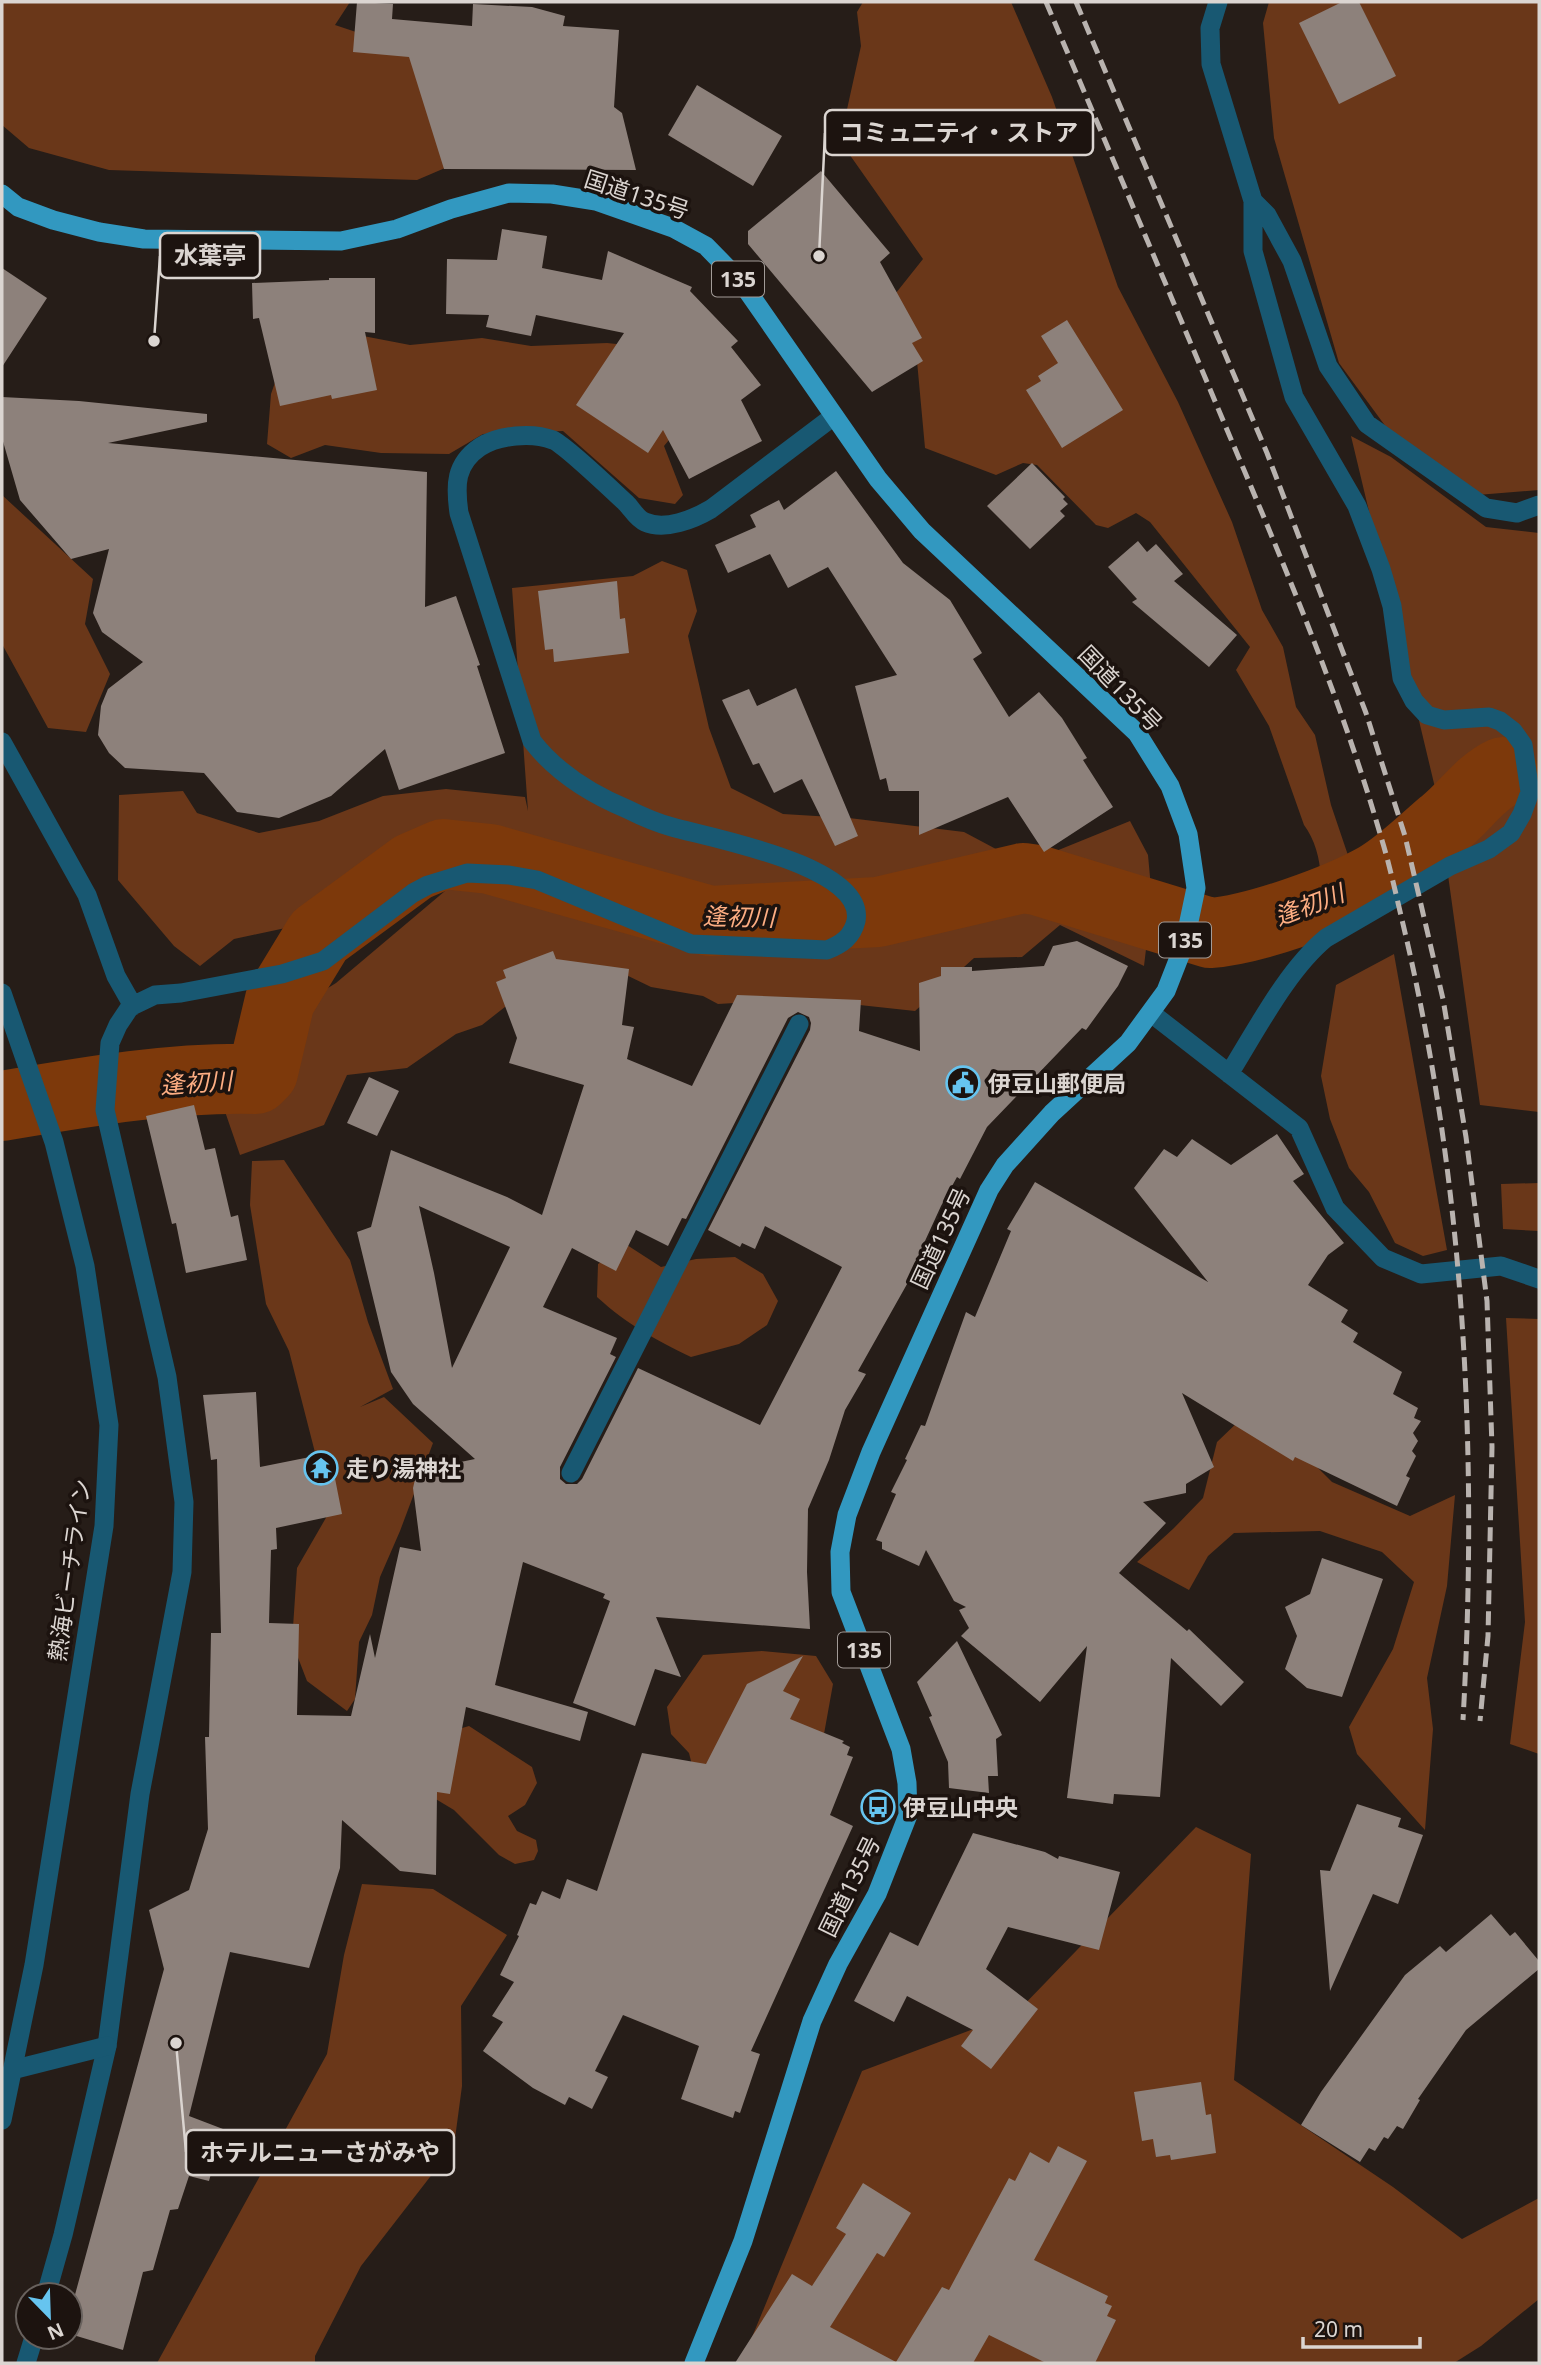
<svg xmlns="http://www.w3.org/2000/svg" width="1541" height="2365" font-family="'Noto Sans','Noto Sans JP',sans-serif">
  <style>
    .green { fill: #6a3719 }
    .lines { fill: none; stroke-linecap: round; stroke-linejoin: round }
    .river { stroke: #7d390b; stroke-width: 70 }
    .building { fill: #8d817b; fill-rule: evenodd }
    .minor { stroke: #185872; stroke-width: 19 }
    .tertiary { stroke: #185872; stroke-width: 19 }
    .trunk { stroke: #3298c0; stroke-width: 19 }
    .rail { stroke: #b9b3af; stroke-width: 5; stroke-dasharray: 14 7; stroke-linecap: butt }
    .labels { text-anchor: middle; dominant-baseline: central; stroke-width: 7; stroke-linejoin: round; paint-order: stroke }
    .shield { fill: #1c130f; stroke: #a29b97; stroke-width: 2 }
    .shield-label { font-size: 21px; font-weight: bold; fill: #dbd5d1 }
    .street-label { font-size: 23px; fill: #dbd5d1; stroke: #1c130f }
    .poi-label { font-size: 23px; font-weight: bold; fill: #dbd5d1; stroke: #1c130f; text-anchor: start }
    .water-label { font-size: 24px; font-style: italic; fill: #feae83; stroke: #1c130f }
    .leader { fill: none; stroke: #dbd5d1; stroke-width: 2.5 }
    .callout-dot { fill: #dbd5d1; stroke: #1c130f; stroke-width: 2.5 }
    .callout { fill: #1c130f; stroke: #dbd5d1; stroke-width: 2.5 }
    .callout-label { font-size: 24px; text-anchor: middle; font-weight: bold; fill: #dbd5d1 }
  </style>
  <rect width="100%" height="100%" fill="#261d18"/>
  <path class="green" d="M 2,2 L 350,2 L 335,25 L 449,63 L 452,165 L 417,180 L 109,170 L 29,148 L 2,125 Z
    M 863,2 L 1011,2 L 1052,97 L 1118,287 L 1178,402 L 1232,522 L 1262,610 L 1283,647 L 1296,707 L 1315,735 L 1331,805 L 1354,873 L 1335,889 L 1320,884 C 1322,865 1316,841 1304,825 L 1269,726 L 1236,670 L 1250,647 L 1150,522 L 1136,513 L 1108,528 L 1096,525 L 1037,465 L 1023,463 L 996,475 L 925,448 L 917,361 L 888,303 L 923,259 L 840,141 L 861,46 L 857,12 Z
    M 1269,2 L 1539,2 L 1539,490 L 1477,495 L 1389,431 L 1339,363 L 1274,138 L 1263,23 Z
    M 358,335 L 410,345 L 482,338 L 531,346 L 607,343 L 664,349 L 692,412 L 664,446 L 683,495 L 675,504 L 639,498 L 563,431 L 483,434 L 449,454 L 381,453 L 325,445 L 291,458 L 267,444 L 271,394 L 285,354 Z
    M 1351,436 L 1391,457 L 1486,527 L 1539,533 L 1539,1112 L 1480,1105 L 1437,796 Z
    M 2,495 L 93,579 L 85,624 L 110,674 L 86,732 L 48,728 L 2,644 Z
    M 662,561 L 687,570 L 697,611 L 688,636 L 709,728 L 731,788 L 783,814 L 849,818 L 964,832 L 1024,864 L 1130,821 L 1148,855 L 1152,899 L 1144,966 L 1060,925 L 1022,957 L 974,958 L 915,1011 L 804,999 L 718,1004 L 703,996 L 651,987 L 620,972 L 510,1003 L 482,1025 L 456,1034 L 407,1068 L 347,1075 L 324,1125 L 240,1155 L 221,1100 L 227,1079 L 247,1038 L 336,983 L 509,837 L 495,847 L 365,911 L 234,939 L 200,966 L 174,946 L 118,880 L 119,795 L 183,791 L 197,813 L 259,833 L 319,821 L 383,796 L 446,789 L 525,797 L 528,811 L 512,588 L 633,576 Z
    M 1394,954 L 1447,1250 L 1423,1256 L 1395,1243 L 1369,1192 L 1349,1168 L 1330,1119 L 1321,1076 L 1336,985 Z
    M 284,1160 L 350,1260 L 368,1322 L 393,1389 L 360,1407 L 384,1397 L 433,1443 L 400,1531 L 380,1577 L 372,1615 L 359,1642 L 355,1699 L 347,1711 L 307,1681 L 292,1642 L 297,1568 L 327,1516 L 320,1472 L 289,1351 L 266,1304 L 250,1205 L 252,1161 Z
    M 1539,1183 L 1539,1231 L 1503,1229 L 1501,1184 Z
    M 627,1245 L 661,1267 L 696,1259 L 735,1257 L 763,1274 L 778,1301 L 767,1325 L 739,1344 L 691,1357 C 654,1339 628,1325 597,1297 L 598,1264 Z
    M 1506,1318 L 1539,1319 L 1539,1754 L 1510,1744 L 1525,1622 Z
    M 1242,1418 L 1287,1437 L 1332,1482 L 1410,1516 L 1455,1495 L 1447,1586 L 1427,1678 L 1433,1729 L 1425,1830 L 1357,1754 L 1349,1727 L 1393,1649 L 1414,1582 L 1382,1552 L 1320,1531 L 1234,1533 L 1208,1556 L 1189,1590 L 1137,1562 L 1174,1528 L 1203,1498 L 1217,1442 Z
    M 762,1651 L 816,1656 L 833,1684 L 824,1734 L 698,1789 L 689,1753 L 671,1734 L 667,1707 L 703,1655 Z
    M 469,1726 L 532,1767 L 537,1783 L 525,1805 L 508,1816 L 517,1831 L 536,1840 L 538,1851 L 534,1860 L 515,1864 L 499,1855 L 454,1810 L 424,1792 L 452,1731 Z
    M 1196,1827 L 1251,1854 L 1234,2080 L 1393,2187 L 1462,2239 L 1539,2198 L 1539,2299 L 1481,2346 L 1454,2363 L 744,2363 L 745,2354 L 862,2071 L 1016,2013 Z
    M 362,1884 L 433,1889 L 507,1935 L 461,2006 L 462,2086 L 454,2146 L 361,2266 L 315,2356 L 315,2363 L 157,2363 L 327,2054 L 344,1955 Z"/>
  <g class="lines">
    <path class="river" d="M 2,1106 C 85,1092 171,1077 256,1079 L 263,1072 L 280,1000 L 319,936 L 413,867 L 443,854 L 490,859 L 710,921 L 878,912 L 1023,878 L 1037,880 L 1210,933 C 1254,930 1337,900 1376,878 C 1399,865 1423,841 1443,824 C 1464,808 1479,783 1503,772"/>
  </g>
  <path class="building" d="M 357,2 L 393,4 L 392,19 L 472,26 L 473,4 L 532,7 L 565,16 L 563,26 L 619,30 L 614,107 L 622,113 L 636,170 L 444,169 L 409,57 L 353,52 Z
    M 1342,2 L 1359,2 L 1396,76 L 1339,104 L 1299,23 Z
    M 697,85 L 782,136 L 753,186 L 668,135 Z
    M 821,171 L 890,253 L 880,262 L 922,338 L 912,343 L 923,361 L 872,392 L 748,244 L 748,231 Z
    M 502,229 L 547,236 L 542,268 L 602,280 L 608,251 L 692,287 L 690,291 L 738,341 L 731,347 L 761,385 L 741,400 L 762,441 L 689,479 L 663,430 L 648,453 L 576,405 L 624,333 L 536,315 L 531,336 L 486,327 L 489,315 L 446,314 L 447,259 L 497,260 Z
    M 2,268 L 47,298 L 2,367 Z
    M 329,278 L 375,278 L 375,333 L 365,332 L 377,390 L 332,399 L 331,395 L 280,406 L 259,318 L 253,319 L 252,283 L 329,280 Z
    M 1067,320 L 1123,410 L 1062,448 L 1026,390 L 1041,381 L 1038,376 L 1058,363 L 1041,336 Z
    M 2,397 L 79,401 L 207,414 L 207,422 L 108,443 L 427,472 L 425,607 L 456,596 L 480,665 L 477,666 L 505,753 L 399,790 L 385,749 L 331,796 L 279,818 L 237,812 L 204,773 L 125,768 L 109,753 L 98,735 L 101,706 L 108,689 L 143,662 L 102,632 L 93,613 L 109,549 L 71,559 L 20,500 L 2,438 Z
    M 1032,463 L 1065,497 L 1063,499 L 1068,504 L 1060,511 L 1065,516 L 1030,549 L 987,506 Z
    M 836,471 L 903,563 L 950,600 L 982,653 L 973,659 L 1009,717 L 1039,692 L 1062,718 L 1087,758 L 1083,760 L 1113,807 L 1044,852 L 1008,797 L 919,835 L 919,791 L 889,791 L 886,778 L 880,780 L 855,686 L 897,675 L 828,567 L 788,588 L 770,554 L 728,573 L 715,545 L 756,527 L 750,515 L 779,500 L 784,510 Z
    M 1138,541 L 1147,552 L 1156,544 L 1183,574 L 1174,581 L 1237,635 L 1209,667 L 1132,602 L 1137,599 L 1108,567 Z
    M 617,581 L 620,619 L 625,618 L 629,653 L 554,662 L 553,649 L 545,650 L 538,591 Z
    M 796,688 L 858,836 L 835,846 L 802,779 L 774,793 L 759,763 L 753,765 L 722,700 L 749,689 L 757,706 Z
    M 1077,941 L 1128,966 L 1118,986 L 1086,1030 L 1082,1028 L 987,1127 L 960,1179 L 957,1177 L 941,1206 L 909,1276 L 911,1277 L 858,1371 L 866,1374 L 845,1410 L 829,1460 L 808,1509 L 807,1572 L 810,1629 L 656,1617 L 681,1677 L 655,1669 L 635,1726 L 573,1703 L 610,1601 L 603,1598 L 605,1594 L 523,1562 L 495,1685 L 588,1712 L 580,1741 L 466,1707 L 450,1794 L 437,1792 L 436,1875 L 400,1871 L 342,1820 L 340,1868 L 309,1968 L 230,1952 L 189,2116 L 223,2129 L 209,2181 L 189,2176 L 178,2209 L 170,2210 L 153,2270 L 143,2272 L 123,2350 L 70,2334 L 70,2313 L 164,1969 L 149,1910 L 189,1890 L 208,1829 L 205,1737 L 209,1737 L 211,1633 L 221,1633 L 217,1459 L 211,1460 L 203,1395 L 256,1392 L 260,1467 L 330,1453 L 342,1514 L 276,1528 L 277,1549 L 271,1550 L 269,1623 L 299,1624 L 297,1715 L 351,1716 L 370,1634 L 375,1658 L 400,1547 L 421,1551 L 413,1488 L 417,1471 L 475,1459 L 413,1404 L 391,1372 L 357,1232 L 371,1227 L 391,1150 L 507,1197 L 542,1215 L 584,1085 L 509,1063 L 517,1038 L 496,982 L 506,978 L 503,970 L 553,951 L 556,959 L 629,969 L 622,1025 L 634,1027 L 627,1059 L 692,1086 L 737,995 L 861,1000 L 859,1031 L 920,1051 L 919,983 L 941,976 L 941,967 L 972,967 L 972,971 L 1044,966 L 1053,946 ZM 798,1012 L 809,1017 L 811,1023 L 810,1030 L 708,1230 L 740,1247 L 742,1243 L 755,1249 L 765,1226 L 842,1267 L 760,1425 L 638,1368 L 582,1479 L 577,1484 L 566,1484 L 560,1479 L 560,1467 L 616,1357 L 610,1354 L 617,1338 L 543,1307 L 572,1248 L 616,1271 L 636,1230 L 668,1246 L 682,1218 L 686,1219 L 788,1018 ZM 419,1206 L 510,1247 L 452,1368 L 434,1273 Z
    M 369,1077 L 399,1091 L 377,1136 L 347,1123 Z
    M 194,1105 L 205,1150 L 215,1148 L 231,1217 L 238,1215 L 247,1260 L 186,1273 L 176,1223 L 172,1224 L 146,1116 Z
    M 1277,1134 L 1304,1174 L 1293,1181 L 1344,1243 L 1328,1255 L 1308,1285 L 1348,1310 L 1341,1322 L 1358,1333 L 1353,1342 L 1402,1372 L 1393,1394 L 1418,1408 L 1414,1418 L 1421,1421 L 1413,1433 L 1418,1441 L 1412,1451 L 1416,1456 L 1406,1476 L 1410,1478 L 1397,1506 L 1295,1457 L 1293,1461 L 1182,1393 L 1214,1467 L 1186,1484 L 1186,1493 L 1143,1502 L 1166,1523 L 1119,1573 L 1187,1631 L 1189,1629 L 1244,1682 L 1221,1706 L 1171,1658 L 1160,1797 L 1114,1794 L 1113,1804 L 1067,1798 L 1087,1646 L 1040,1702 L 961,1636 L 969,1628 L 959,1610 L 966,1607 L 954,1601 L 926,1550 L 919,1566 L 882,1549 L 882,1542 L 876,1540 L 896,1494 L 891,1492 L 907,1460 L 905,1459 L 921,1425 L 925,1426 L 966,1312 L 975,1317 L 1011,1231 L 1007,1229 L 1035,1182 L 1208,1282 L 1134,1188 L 1164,1149 L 1177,1157 L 1192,1139 L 1231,1165 Z
    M 1322,1558 L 1383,1579 L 1342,1697 L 1307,1688 L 1285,1669 L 1297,1636 L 1285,1607 L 1310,1594 Z
    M 957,1641 L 1002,1735 L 996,1739 L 998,1776 L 988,1776 L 989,1793 L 949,1788 L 948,1762 L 929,1717 L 932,1716 L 917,1682 Z
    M 803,1656 L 783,1691 L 800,1699 L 790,1719 L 844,1741 L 842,1743 L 850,1747 L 847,1755 L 853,1757 L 830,1815 L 853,1826 L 751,2051 L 760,2054 L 740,2113 L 735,2111 L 733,2118 L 681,2099 L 699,2046 L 623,2015 L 595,2071 L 608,2077 L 592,2109 L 569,2097 L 565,2105 L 533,2088 L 483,2051 L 503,2022 L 492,2016 L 514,1982 L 500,1975 L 519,1936 L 517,1935 L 530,1903 L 536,1905 L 542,1891 L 560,1899 L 567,1879 L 597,1891 L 642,1753 L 706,1764 L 747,1684 Z
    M 1357,1804 L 1401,1818 L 1398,1827 L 1423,1835 L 1398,1904 L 1373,1894 L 1330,1991 L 1320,1870 L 1330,1871 Z
    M 973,1833 L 1045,1852 L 1058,1859 L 1059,1856 L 1120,1872 L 1099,1950 L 1008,1927 L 986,1969 L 1038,2009 L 991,2069 L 961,2046 L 973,2030 L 907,1996 L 894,2022 L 854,2001 L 890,1932 L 918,1946 Z
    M 1491,1914 L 1510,1936 L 1515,1932 L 1539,1961 L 1539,1969 L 1466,2030 L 1418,2099 L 1420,2100 L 1403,2129 L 1397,2126 L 1388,2139 L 1384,2137 L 1375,2151 L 1369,2148 L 1360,2162 L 1301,2125 L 1321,2092 L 1405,1975 L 1440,1946 L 1446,1952 Z
    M 1201,2082 L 1206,2115 L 1211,2114 L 1216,2153 L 1171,2160 L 1170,2155 L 1156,2157 L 1153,2139 L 1142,2141 L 1134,2092 Z
    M 1058,2146 L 1087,2161 L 1034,2260 L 1108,2296 L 1105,2303 L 1112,2306 L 1107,2316 L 1116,2320 L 1095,2363 L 1046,2363 L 989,2335 L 973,2363 L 735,2363 L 792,2274 L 812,2286 L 846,2234 L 836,2228 L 863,2183 L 911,2213 L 884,2257 L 877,2253 L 830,2327 L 896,2362 L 942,2287 L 949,2290 L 1009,2178 L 1015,2181 L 1030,2152 L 1049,2163 Z"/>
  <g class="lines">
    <path class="minor" d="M 1218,2 L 1210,28 L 1211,64 L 1253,201 L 1253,251 L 1294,397 L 1357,506 L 1381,569 L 1392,606 L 1402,678 L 1414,701 L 1427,715 L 1444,720 L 1489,717 L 1500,721 L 1513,731 L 1523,745 L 1530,792 L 1522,814 L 1511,833 L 1489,849 L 1450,866 L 1326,938 C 1287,970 1256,1031 1229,1074
      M 1253,201 L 1267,215 L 1292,261 L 1328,366 L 1367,424 L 1486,508 L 1517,513 L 1539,505
      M 2,742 L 87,895 L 116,976 L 133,1006
      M 1151,1013 L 1299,1128 L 1335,1208 L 1383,1258 L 1421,1274 L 1501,1266 L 1539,1279
      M 571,1473 L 799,1024
      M 46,2295 L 63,2235 L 107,2046 L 140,1794 L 182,1572 L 184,1502 L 167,1377 L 105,1110 L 110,1043 L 118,1025 L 130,1007 L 155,995 L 181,993 L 282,974 L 323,961 L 413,893 L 428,885 L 467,873 L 509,875 L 537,880 L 691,944 L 827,950 C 842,944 852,937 856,921 C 866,866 711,838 672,827 C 657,823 641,816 627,809 C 591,794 556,772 532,741 L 459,513 C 455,485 455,464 480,447 C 499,435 532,432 553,440 C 565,445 614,492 626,503 C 632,509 637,519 645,522 C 665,531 694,519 711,509 L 834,416
      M 26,2363 L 34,2337"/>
    <path class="tertiary" d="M 2,993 L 54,1142 L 85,1266 L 109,1425 L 104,1526 L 34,1965 L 2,2120
      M 12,2070 L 107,2046"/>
    <path class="trunk" d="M 2,194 L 18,207 L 53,220 L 99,232 L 144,239 L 341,241 L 397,229 L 451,209 L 509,193 L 552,194 L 596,201 L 673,228 L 706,246 L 742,283 L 878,479 L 922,531 L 1137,733 L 1170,786 L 1188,834 L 1196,888 L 1184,945 L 1166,991 L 1128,1043 L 1052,1113 L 1005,1165 L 989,1190 L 871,1452 L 847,1515 L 840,1552 L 841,1592 L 901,1749 L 907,1783 L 908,1815 L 877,1894 L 838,1964 L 812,2021 L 743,2241 L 694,2363"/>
    <path class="rail" d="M 1046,2 C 1106,143 1166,284 1225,425 C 1282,560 1340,695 1381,837 C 1390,866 1396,895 1403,924 C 1465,1185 1478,1453 1463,1720
      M 1076,2 L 1267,453 L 1366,713 L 1405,836 L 1443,999 L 1466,1137 L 1487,1301 L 1492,1447 L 1488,1636 L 1480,1721"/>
  </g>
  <defs>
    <symbol id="civic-ring" viewBox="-11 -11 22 22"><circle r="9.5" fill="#1c130f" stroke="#66c4ef" stroke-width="1.5"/><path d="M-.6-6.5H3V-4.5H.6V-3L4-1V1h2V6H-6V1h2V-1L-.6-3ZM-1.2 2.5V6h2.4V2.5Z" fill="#66c4ef"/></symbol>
    <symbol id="temple-ring" viewBox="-11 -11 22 22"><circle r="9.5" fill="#1c130f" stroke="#66c4ef" stroke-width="1.5"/><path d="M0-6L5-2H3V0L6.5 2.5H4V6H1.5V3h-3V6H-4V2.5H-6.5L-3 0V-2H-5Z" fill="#66c4ef"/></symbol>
    <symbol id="bus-ring" viewBox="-11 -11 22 22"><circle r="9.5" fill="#1c130f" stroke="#66c4ef" stroke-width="1.5"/><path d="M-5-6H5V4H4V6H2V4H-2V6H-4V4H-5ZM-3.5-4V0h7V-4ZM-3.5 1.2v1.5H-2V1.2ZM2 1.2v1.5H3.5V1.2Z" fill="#66c4ef"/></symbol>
  </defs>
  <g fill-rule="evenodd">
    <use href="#civic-ring" x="944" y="1064" width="38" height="38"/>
    <use href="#temple-ring" x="302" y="1449" width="38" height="38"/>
    <use href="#bus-ring" x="859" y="1788" width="38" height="38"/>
  </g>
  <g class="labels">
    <g class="shield">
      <rect x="712" y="261.5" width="52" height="35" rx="5"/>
      <rect x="1159" y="922.5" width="52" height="35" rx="5"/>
      <rect x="838" y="1632.5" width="52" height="35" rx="5"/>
    </g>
    <g class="shield-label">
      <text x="738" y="279">135</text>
      <text x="1185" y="940">135</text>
      <text x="864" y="1650">135</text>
    </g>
    <g class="street-label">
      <text transform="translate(637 194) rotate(18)">国道135号</text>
      <text transform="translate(1121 688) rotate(46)">国道135号</text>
      <text transform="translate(940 1238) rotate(-65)">国道135号</text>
      <text transform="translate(69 1570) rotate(-82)">熱海ビーチライン</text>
      <text transform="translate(849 1886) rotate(-64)">国道135号</text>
    </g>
    <g class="poi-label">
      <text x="988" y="1083">伊豆山郵便局</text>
      <text x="346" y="1468">走り湯神社</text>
      <text x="903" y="1807">伊豆山中央</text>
    </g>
    <g class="water-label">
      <text transform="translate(1309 904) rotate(-21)">逢初川</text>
      <text transform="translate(739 916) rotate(1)">逢初川</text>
      <text transform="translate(196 1082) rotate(-4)">逢初川</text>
    </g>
  </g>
  <path class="leader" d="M819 256L825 133M154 341L160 256M176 2043L186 2152"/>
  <g class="callout-dot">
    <circle cx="819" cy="256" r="7"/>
    <circle cx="154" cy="341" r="7"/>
    <circle cx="176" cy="2043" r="7"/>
  </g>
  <g class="callout">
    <rect x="825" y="110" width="268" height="45" rx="7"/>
    <rect x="160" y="233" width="100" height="45" rx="7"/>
    <rect x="186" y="2130" width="268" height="45" rx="7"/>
  </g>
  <g class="callout-label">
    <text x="959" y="141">コミュ二ティ・ストア</text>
    <text x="210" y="264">水葉亭</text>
    <text x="320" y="2161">ホテルニューさがみや</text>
  </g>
  <rect width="1541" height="2365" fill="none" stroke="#dbd5d1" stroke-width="7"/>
  <g transform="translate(49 2316) rotate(157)"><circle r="33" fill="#1c130f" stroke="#68615d" stroke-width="2"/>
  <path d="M0-5L12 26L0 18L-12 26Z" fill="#66c4ef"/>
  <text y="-10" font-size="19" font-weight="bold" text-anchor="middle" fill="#dbd5d1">N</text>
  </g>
  <path d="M1303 2337v10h117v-10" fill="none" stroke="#dbd5d1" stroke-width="3.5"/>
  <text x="1314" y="2337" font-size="21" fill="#dbd5d1" stroke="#1c130f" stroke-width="5" paint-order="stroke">20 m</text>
</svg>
